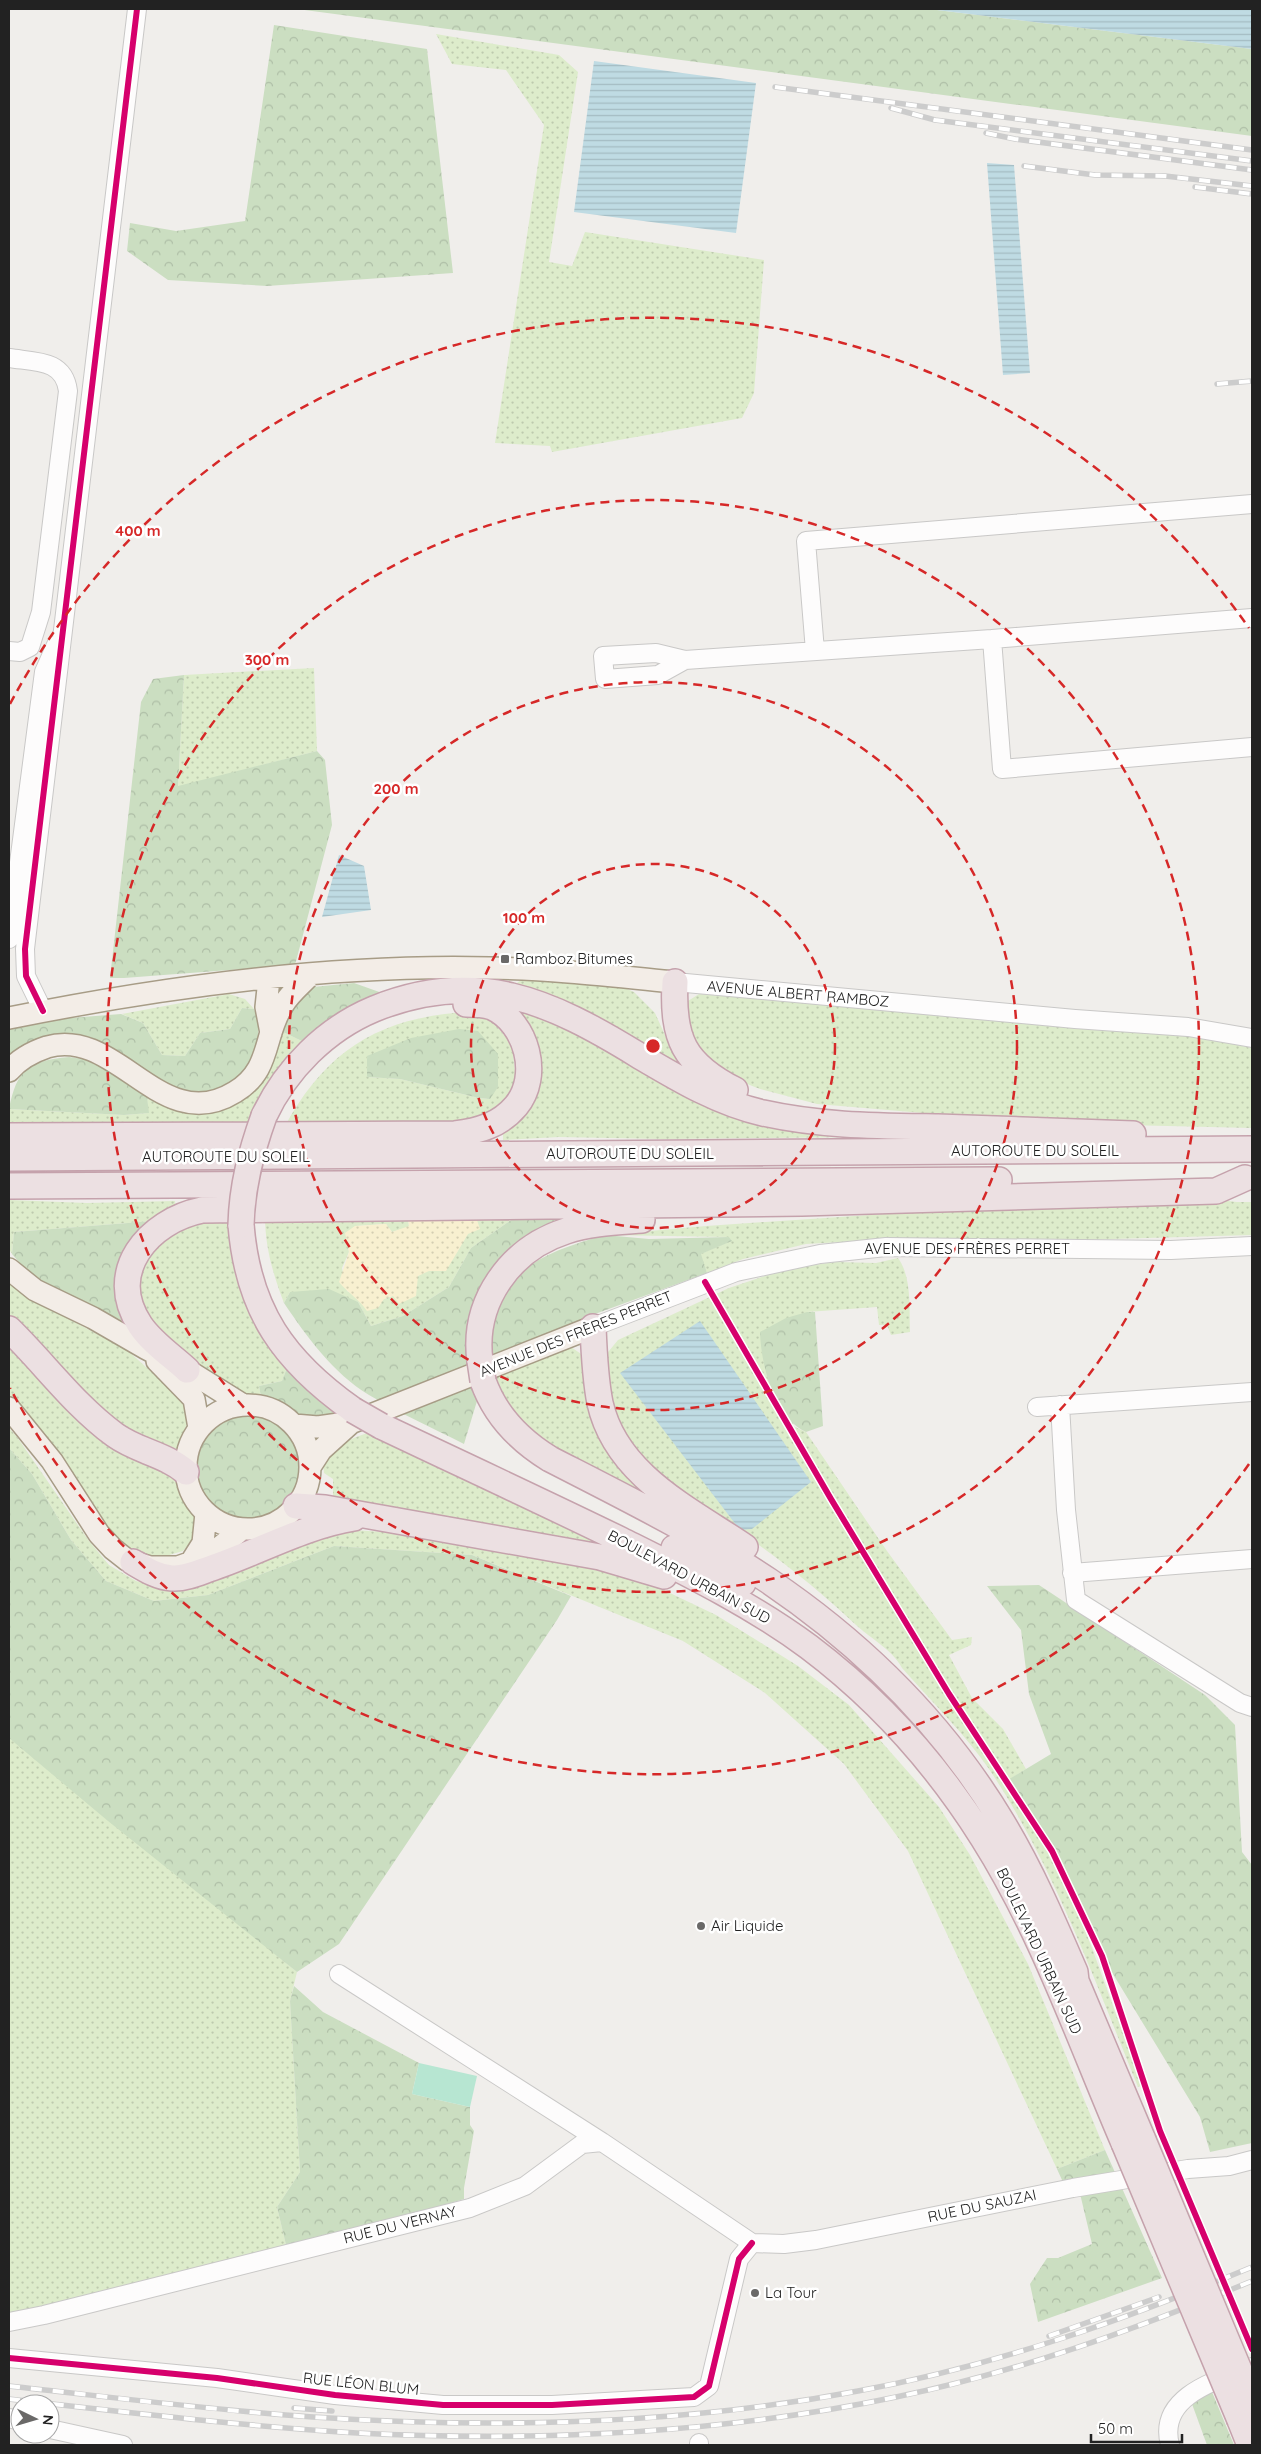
<svg xmlns="http://www.w3.org/2000/svg" width="1261" height="2454" font-family="Quicksand,sans-serif">
  <style>
    .grass { fill: url(#grass-dots); fill-rule: evenodd }
    .forest { fill: url(#forest-crowns) }
    .sand { fill: url(#sand-dots) }
    .pitch { fill: #b7e6d2 }
    .water { fill: url(#water-rules) }
    .lines { fill: none; stroke-linecap: round; stroke-linejoin: round }
    .minor-casing { stroke: #c9c8c7; stroke-width: 20 }
    .major-casing { stroke: #a79c86; stroke-width: 24 }
    .highway-casing { stroke: #c5a2ac; stroke-width: 28 }
    .minor { stroke: #fdfcfc; stroke-width: 18 }
    .major { stroke: #f3ede7; stroke-width: 21 }
    .highway { stroke: #ece0e2; stroke-width: 25 }
    .rail-casing { stroke: #ccc; stroke-width: 5.5 }
    .rail { stroke: #fff; stroke-width: 4; stroke-dasharray: 11; stroke-linecap: butt }
    .highway-bridge-casing { stroke: #c5a2ac; stroke-width: 28; stroke-linecap: butt }
    .highway-bridge { stroke: #ece0e2; stroke-width: 25 }
    .cycleway-casing { stroke: #fff; stroke-width: 9 }
    .cycleway { stroke: #d6006c; stroke-width: 6 }
    .ring { fill: none; stroke: #d62828; stroke-width: 2.5; stroke-dasharray: 9 6 }
    .poi-dot { fill: #6a6968; stroke: #fff; stroke-width: 2 }
    .labels { text-anchor: middle; stroke-width: 5; stroke-linejoin: round; paint-order: stroke }
    .poi-label { font-size: 15px; fill: #222; stroke: #fff; text-anchor: start }
    .street-label { font-size: 15px; fill: #222; stroke: #fff }
    .centre { fill: #d62828; stroke: #fff; stroke-width: 2.5 }
    .ring-label { font-size: 15px; text-anchor: middle; font-weight: bold; fill: #d62828; stroke: #fff; stroke-width: 5; stroke-linejoin: round; paint-order: stroke }
  </style>
  <defs>
    <pattern id="grass-dots" width="8" height="8" patternUnits="userSpaceOnUse" patternTransform="scale(1.25)"><rect width="8" height="8" fill="#ddeccb"/><path d="M2 2h.1M6 6h.1" fill="none" stroke="#bdcaae" stroke-width="1.8" stroke-linecap="round"/></pattern>
    <pattern id="forest-crowns" width="20" height="18" patternUnits="userSpaceOnUse" patternTransform="scale(1.25)"><rect width="20" height="18" fill="#cbdec1"/><path d="M2 6a3 3 0 1 1 6 0M12 15a3 3 0 1 1 6 0" fill="none" stroke="#aebea6"/></pattern>
    <pattern id="sand-dots" width="8" height="8" patternUnits="userSpaceOnUse" patternTransform="scale(1.25)"><rect width="8" height="8" fill="#f8f0d0"/><path d="M2 2h.1M6 6h.1" fill="none" stroke="#d4ceb2" stroke-width="1.8" stroke-linecap="round"/></pattern>
    <pattern id="water-rules" width="6" height="5" patternUnits="userSpaceOnUse" patternTransform="scale(1.25)"><rect width="6" height="5" fill="#bfdbe3"/><path d="M0 2.5h6" fill="none" stroke="#a4bcc2"/></pattern>
  </defs>
  <rect width="100%" height="100%" fill="#f0eeeb"/>
  <path class="grass" d="M436 34 559 55 578 72 549 262 572 266 585 232 764 260 754 393 742 418 552 452 550 446 495 443 544 125 506 70 452 64Z
    M314 668 317 751 178 787 184 675Z
    M523 978 618 985 634 992 655 1013 674 1055 697 1074 694 1078 861 1137 662 1139 559 1137 503 1140V1130L528 1106 510 1003V982L517 983Z
    M229 994 245 999 254 1009 242 1008 230 1029 200 1033 185 1056 162 1055 143 1023 122 1014Z
    M699 994 1197 1037 1252 1048V1128L1125 1125 970 1117 817 1104 760 1089 719 1073 694 1052 682 1013 688 1001Z
    M470 1012 491 1019 512 1045 516 1081 504 1103 487 1117 463 1122 284 1128C326 1049 382 1016 470 1012ZM367 1056 490 1099 479 1098 400 1079 367 1077Z
    M281 1031 306 1043 248 1126 9 1130V1109L124 1115 148 1113 147 1098 160 1104 185 1111Z
    M1210 1199 1237 1202H1252V1235L1006 1242 877 1240 806 1244 743 1259 707 1273 700 1254 731 1241 729 1237 605 1235 706 1226 929 1211Z
    M9 1200 87 1203 175 1201 176 1210 153 1221 14 1232 12 1254 9 1249Z
    M228 1216 287 1368 282 1381 259 1386 261 1397 238 1394 182 1355 141 1314 136 1272 175 1225Z
    M265 1216 408 1218 409 1227 392 1232 386 1224 356 1226 346 1233 349 1252 342 1268 347 1291 378 1308 383 1299 393 1296 418 1276 457 1252 468 1233 471 1217 514 1218 471 1248 449 1287 403 1316 371 1326 358 1302 290 1292 284 1303C273 1274 265 1247 265 1216Z
    M898 1258C912 1277 909 1308 910 1332L891 1335 887 1325H879L877 1307 807 1312 793 1426 806 1432 887 1551 952 1640 972 1637 971 1645 949 1655 972 1698 1003 1729 1026 1769 1007 1781 1057 1860 1092 1948 1142 2086 1138 2087C1094 1979 1054 1866 989 1769 965 1734 930 1700 902 1668 892 1649 871 1639 856 1625 824 1595 789 1566 753 1541 712 1512 660 1486 629 1443 611 1417 608 1388 604 1357L618 1340 729 1288 786 1269 835 1262 876 1263Z
    M9 1283 46 1307 127 1350 185 1402 189 1419 175 1453 99 1414 9 1322Z
    M9 1341 173 1474 180 1496 195 1517 196 1535 183 1551 159 1558 135 1552 112 1537 9 1398Z
    M571 1347 584 1356 593 1406 679 1513C633 1490 533 1450 506 1407 501 1398 498 1388 495 1378Z
    M9 1428 17 1437 89 1541 109 1565 136 1581 168 1588 332 1532 353 1530 383 1532 579 1563 649 1583 716 1615 798 1666 849 1705 939 1807 970 1855 1028 1964 1105 2150 1057 2169 908 1851 844 1764 765 1693 683 1641 472 1555 334 1546 208 1595 154 1601 106 1581 71 1540 32 1474 9 1448Z
    M371 1432 625 1554 333 1501V1479L324 1473 323 1460C336 1445 351 1438 371 1432Z
    M9 1736 297 1972 290 2001 300 2172 277 2207 286 2245 57 2305 9 2313Z"/>
  <path class="forest" d="M297 9H929L1252 49V136Z
    M274 25 427 49 453 273 267 286 168 280 127 251 130 223 176 231 245 221Z
    M184 675 178 786 317 751 325 760 332 825 295 965 124 978H110L141 702 153 679Z
    M354 983 385 994 306 1043 281 1031 285 1015 313 987Z
    M242 1008 254 1009 259 1023 257 1050 247 1071 221 1089 192 1093 169 1086 105 1047 9 1060V1029L57 1019 121 1014 143 1023 162 1055 185 1056 200 1033 230 1029Z
    M459 1029 478 1031 498 1054V1087L490 1099 479 1098 400 1079 367 1077V1056L411 1038Z
    M69 1057 90 1060 147 1097 149 1113 124 1115 9 1109C17 1069 28 1061 69 1057Z
    M558 1214 560 1221 525 1238 496 1264 473 1309 469 1373 477 1401 464 1444C433 1428 399 1413 369 1395 333 1373 307 1337 284 1303L290 1292 329 1289 358 1302 371 1326 403 1316 449 1287 471 1248 514 1218Z
    M153 1221 119 1294 123 1321 32 1277 12 1254 14 1232Z
    M605 1235 649 1239 729 1237 732 1241 701 1254 707 1273 595 1314 492 1360C483 1277 537 1254 605 1235Z
    M807 1312H815L823 1426 806 1432C774 1418 761 1365 760 1332L786 1318Z
    M287 1368 342 1414 302 1422 286 1406 261 1397 259 1386 282 1381Z
    M194 1465a53 53 0 1 1 106 0a53 53 0 1 1-106 0Z
    M9 1448 32 1474 71 1540 106 1581 154 1601 208 1595 334 1546 472 1555 571 1596 557 1620 339 1944 297 1972 108 1821 9 1738Z
    M1039 1585 1205 1695 1235 1725 1242 1852 1252 1865V2143L1210 2152 1200 2117 1102 1956 1058 1862 1006 1781 1051 1754 1029 1694 1021 1630 987 1586Z
    M294 1986 323 2012 419 2063 412 2094 470 2107V2125L474 2131 464 2188V2199L427 2210 286 2245 277 2207 300 2172 290 2001Z
    M1105 2150 1162 2278 1038 2322 1030 2284 1047 2258H1058L1092 2244 1077 2181 1062 2180 1057 2169Z
    M1212 2392 1234 2445H1207L1192 2404 1204 2395Z"/>
  <path class="sand" d="M471 1217 477 1220 480 1229 468 1234 446 1271H429L418 1276 416 1296 399 1304 393 1296 384 1299 378 1308 367 1311C359 1299 348 1293 339 1282L349 1252 345 1233 355 1226 386 1224 392 1232 409 1226 408 1218Z"/>
  <path class="pitch" d="M419 2063 477 2076 470 2107 412 2094Z"/>
  <path class="water" d="M929 9H1252V49Z
    M594 61 756 83 736 233 574 212Z
    M987 163 1014 165 1030 373 1003 375Z
    M339 855 364 866 371 910 322 917Z
    M700 1321 811 1482 752 1529 740 1530 620 1373Z"/>
  <g class="lines">
    <defs>
      <path id="minor" d="M9 358C35 362 64 359 68 391L41 612 30 647 20 652 9 651
        M992 639 1002 769 1252 747
        M815 651 806 541 1252 504
        M685 660 658 675 605 679 603 656 656 653 685 660 992 639 1252 618
        M9 939 44 672 56 645
        M675 982 1075 1019 1188 1027 1252 1038
        M43 1011 26 976 25 949 137 9
        M593 1327 736 1272 820 1254 886 1247 1171 1250 1252 1246
        M1060 1405 1066 1510 1076 1600 1240 1703 1252 1707
        M1037 1407 1252 1392
        M1072 1573 1252 1559
        M339 1974 602 2142
        M752 2243 784 2244 816 2240 1073 2188 1188 2169 1229 2166 1252 2160
        M9 2322 44 2315 470 2208 525 2186 582 2144 602 2142 752 2243
        M9 2358 217 2378 335 2395 443 2405H552L694 2397 709 2386 739 2259 752 2243
        M9 2418 20 2421
        M50 2429 123 2445
        M699 2445V2443
        M1170 2445C1157 2396 1217 2380 1252 2367"/>
      <path id="major" d="M269 979 266 1007 271 1033
        M9 1018C163 987 333 964 490 968 552 969 613 976 675 982
        M9 1071C19 1059 32 1052 47 1047 117 1026 161 1138 235 1092 272 1070 263 1035 283 1005 290 993 302 984 311 974
        M9 1269 35 1290 93 1318 145 1348 187 1370 243 1405
        M157 1361 194 1399 199 1428
        M186 1467a62 62 0 1 1 124 0a62 62 0 1 1-124 0Z
        M9 1408 52 1461 99 1534 113 1549 127 1560 150 1567H178L209 1556 242 1529
        M294 1425 318 1427 353 1422 593 1327
        M310 1467 321 1450 352 1422
        M191 1562 203 1543 206 1513"/>
      <path id="highway" d="M675 982C672 1039 684 1064 735 1090
        M264 1116C286 1069 326 1029 374 1009 477 967 550 1001 638 1055 677 1078 718 1103 763 1113 821 1126 879 1126 938 1127 1003 1129 1068 1132 1133 1134
        M9 1136 455 1134C479 1131 500 1125 516 1106 541 1076 527 1023 492 1007 484 1004 474 1004 466 1004
        M9 1158 1252 1149
        M9 1186 999 1180
        M241 1225C248 1311 284 1361 353 1410
        M593 1327C594 1352 595 1378 600 1403 616 1475 689 1509 745 1547
        M9 1329C44 1363 74 1405 115 1435 137 1451 165 1454 186 1472
        M480 1361C472 1302 510 1249 566 1231 590 1223 617 1222 642 1220
        M187 1370C172 1356 152 1343 140 1325 105 1272 148 1221 202 1210L802 1203 1216 1191 1245 1178
        M483 1381C495 1415 519 1440 550 1459 624 1497 699 1534 769 1581 862 1644 944 1725 1002 1822 1031 1870 1053 1921 1075 1972L1076 1981 1143 2140
        M381 1426C461 1464 541 1501 621 1540 685 1572 751 1604 809 1647 878 1699 937 1765 983 1838 1043 1933 1080 2041 1124 2143
        M296 1506 325 1508 600 1557 664 1576
        M674 1548 743 1583
        M133 1562C145 1569 157 1577 172 1578 184 1579 198 1573 209 1569 257 1553 304 1526 354 1518
        M1240 2420 1250 2445"/>
    </defs>
    <use href="#minor" class="minor-casing"/>
    <use href="#major" class="major-casing"/>
    <use href="#highway" class="highway-casing"/>
    <use href="#minor" class="minor"/>
    <use href="#major" class="major"/>
    <use href="#highway" class="highway"/>
    <defs>
      <path id="rail" d="M775 87 1252 150
        M891 108 935 120 1252 161
        M986 133 1015 139 1252 170
        M1024 166 1095 175 1165 176 1252 186
        M1195 187 1252 194
        M1217 384 1252 381
        M1049 2336 1159 2297
        M9 2386C110 2397 211 2410 313 2417 494 2429 679 2425 858 2391 995 2366 1124 2320 1252 2267
        M9 2399C125 2412 241 2426 357 2433 537 2442 719 2434 896 2397 1019 2372 1136 2329 1252 2281
        M294 2408 332 2411"/>
    </defs>
    <use href="#rail" class="rail-casing"/>
    <use href="#rail" class="rail"/>
    <defs>
      <path id="highway-bridge" d="M241 1225C242 1186 251 1152 264 1116
        M480 1361 483 1381
        M353 1410 381 1426
        M1143 2140 1252 2401
        M1124 2143 1240 2420"/>
    </defs>
    <use href="#highway-bridge" class="highway-bridge-casing"/>
    <use href="#highway-bridge" class="highway-bridge"/>
    <defs>
      <path id="cycleway" d="M43 1011 26 976 25 949 137 9
        M705 1282 831 1499 949 1694 1052 1851 1102 1956 1160 2131 1252 2349
        M9 2358 217 2378 335 2395 443 2405H552L694 2397 709 2386 739 2259 752 2243"/>
    </defs>
    <use href="#cycleway" class="cycleway-casing"/>
    <use href="#cycleway" class="cycleway"/>
  </g>
  <g class="ring">
    <circle cx="653" cy="1046" r="182"/>
    <circle cx="653" cy="1046" r="364"/>
    <circle cx="653" cy="1046" r="546"/>
    <path d="M1249 1464A728 728 0 0 1 10 1388M10 704A728 728 0 0 1 1249 628"/>
  </g>
  <g class="poi-dot">
    <rect x="500" y="954" width="10" height="10" rx="2.5"/>
    <circle cx="701" cy="1926" r="5"/>
    <circle cx="755" cy="2293" r="5"/>
  </g>
  <g class="labels">
    <g class="poi-label">
      <text x="515" y="964">Ramboz Bitumes</text>
      <text x="711" y="1931">Air Liquide</text>
      <text x="765" y="2298">La Tour</text>
    </g>
    <g class="street-label">
      <text transform="translate(798 994) rotate(5)" y="5">AVENUE ALBERT RAMBOZ</text>
      <text x="1035" y="1156">AUTOROUTE DU SOLEIL</text>
      <text x="630" y="1159">AUTOROUTE DU SOLEIL</text>
      <text x="226" y="1162">AUTOROUTE DU SOLEIL</text>
      <text x="967" y="1254">AVENUE DES FRÈRES PERRET</text>
      <text transform="translate(576 1334) rotate(-22)" y="5">AVENUE DES FRÈRES PERRET</text>
      <text transform="translate(689 1577) rotate(28)" y="5">BOULEVARD URBAIN SUD</text>
      <text transform="translate(1039 1951) rotate(65)" y="5">BOULEVARD URBAIN SUD</text>
      <text transform="translate(982 2206) rotate(-12)" y="5">RUE DU SAUZAI</text>
      <text transform="translate(400 2225) rotate(-14)" y="5">RUE DU VERNAY</text>
      <text transform="translate(361 2384) rotate(6)" y="5">RUE LÉON BLUM</text>
    </g>
  </g>
  <circle cx="653" cy="1046" r="8" class="centre"/>
  <g class="ring-label">
    <text x="138" y="536">400 m</text>
    <text x="267" y="665">300 m</text>
    <text x="396" y="794">200 m</text>
    <text x="524" y="923">100 m</text>
  </g>
  <rect width="1261" height="2454" fill="none" stroke="#222222" stroke-width="20"/>
  <g transform="translate(35 2419) rotate(95)"><circle r="24" fill="#ffffff" stroke="#a7a7a7"/>
  <path d="M0-4L9 19L0 12L-9 19Z" fill="#6a6968"/>
  <text y="-8" font-size="14" font-weight="bold" text-anchor="middle" fill="#222222">N</text>
  </g>
  <path d="M1091 2434v8h91v-8" fill="none" stroke="#222222" stroke-width="2.5"/>
  <text x="1098" y="2434" font-size="15" fill="#222222" stroke="#ffffff" stroke-width="4" paint-order="stroke">50 m</text>
</svg>
